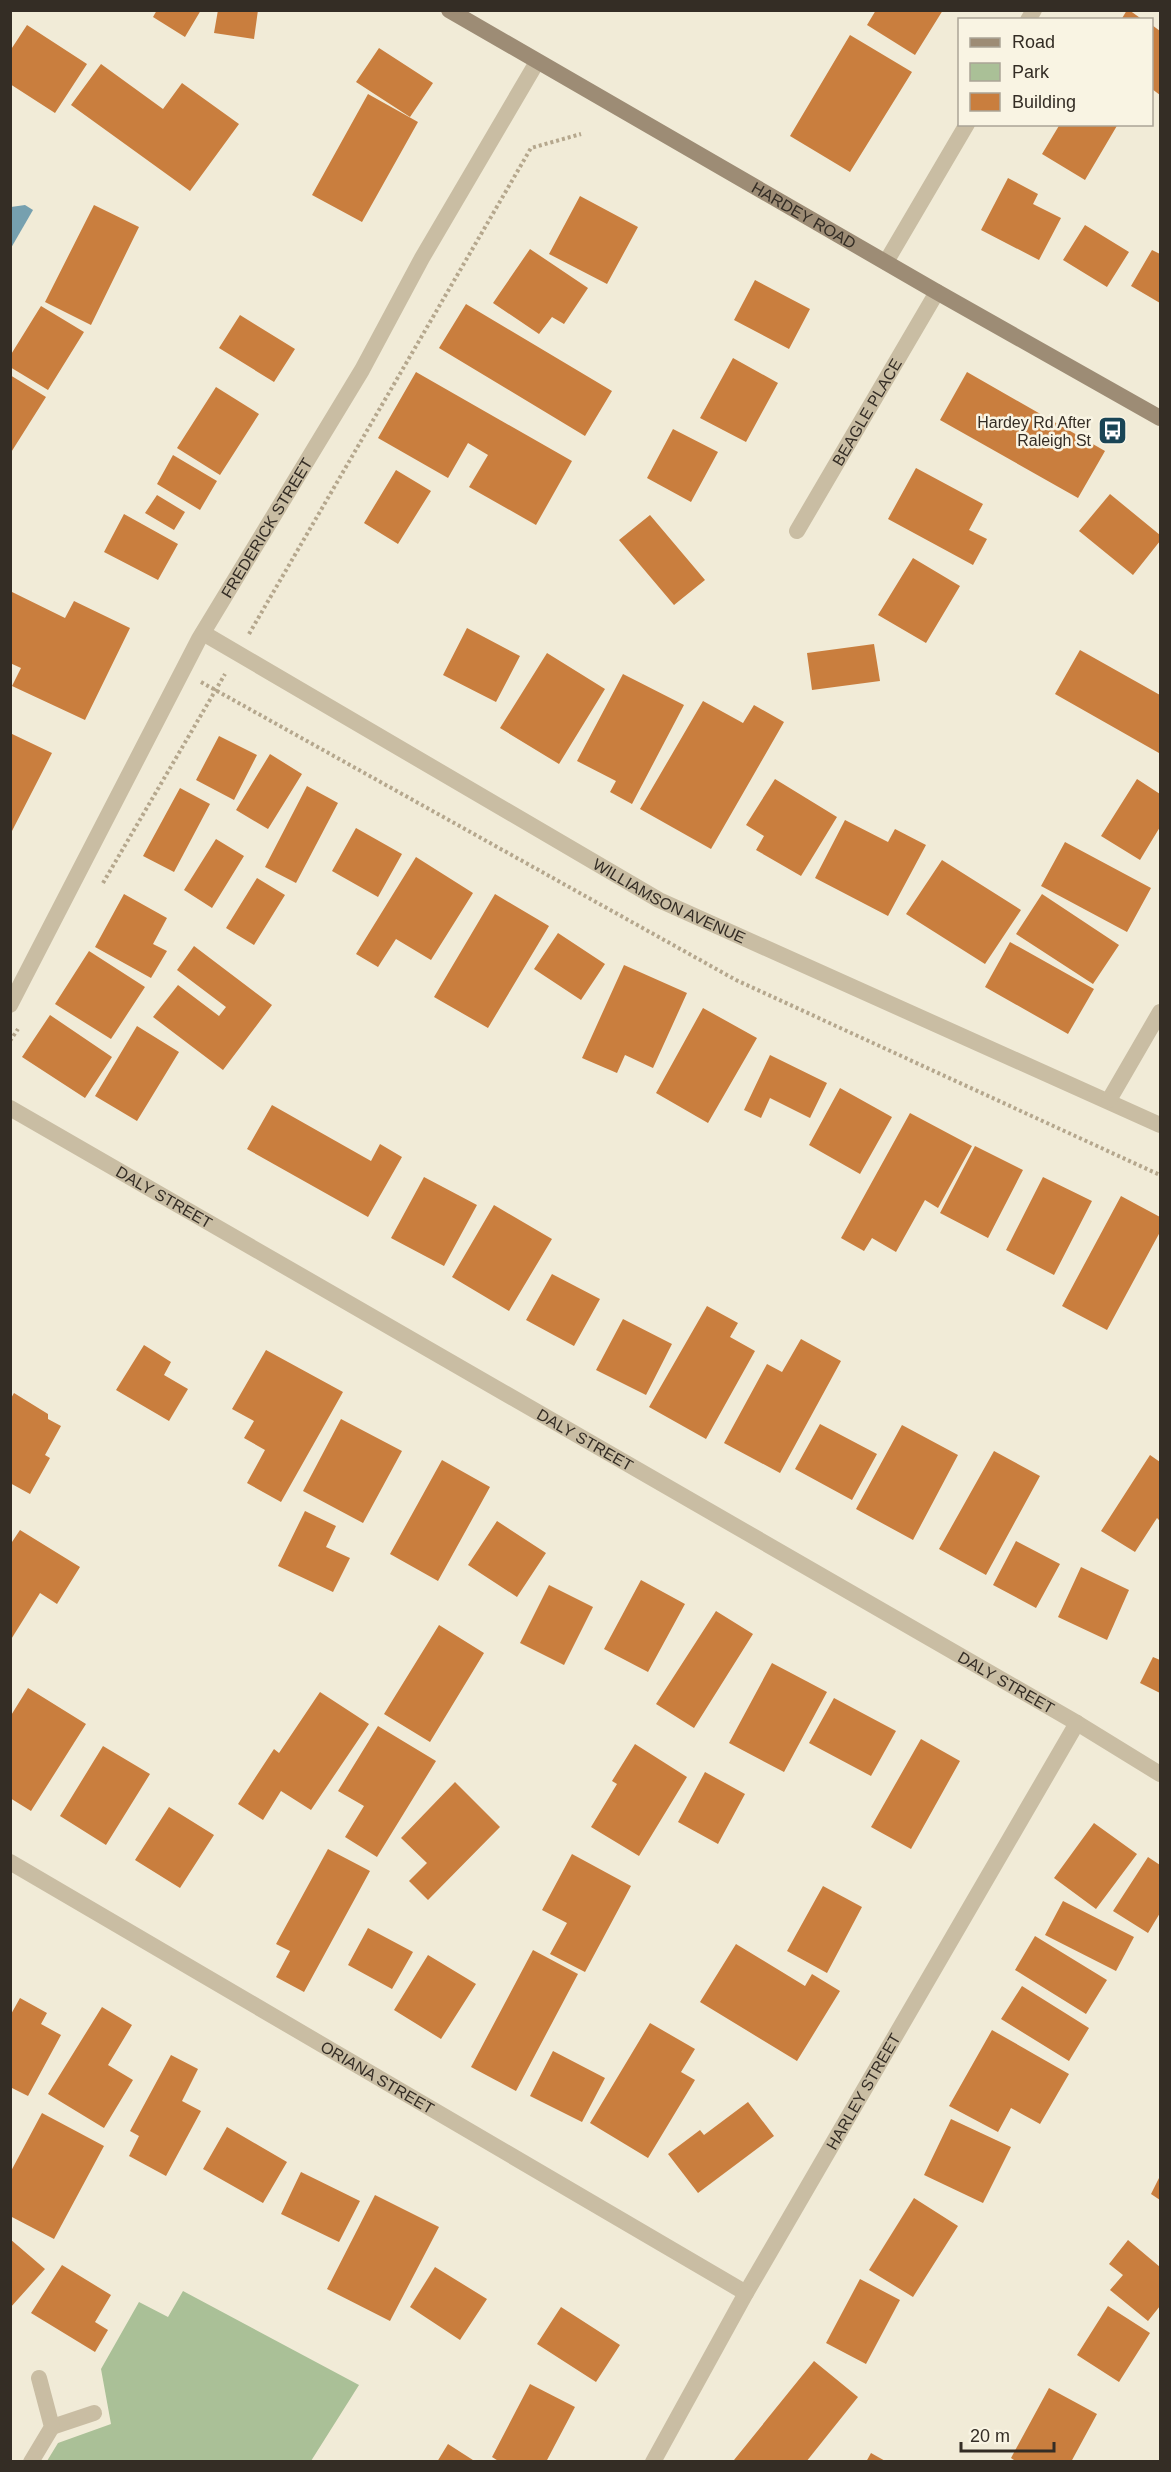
<svg xmlns="http://www.w3.org/2000/svg" width="1171" height="2472" font-family="Arial,sans-serif">
  <style>
    .green { fill: #aac097 }
    .water { fill: #76a0af }
    .building { fill: #c97e3e }
    .lines { fill: none; stroke-linecap: round; stroke-linejoin: round }
    .path { stroke: #b5a78d; stroke-width: 4; stroke-dasharray: 3 3; stroke-linecap: butt }
    .minor { stroke: #c9bda3; stroke-width: 16 }
    .tertiary { stroke: #c9bda3; stroke-width: 16 }
    .secondary { stroke: #9d8c75; stroke-width: 16 }
    .labels { text-anchor: middle; stroke-width: 5; stroke-linejoin: round; paint-order: stroke }
    .street-label { font-size: 16px; fill: #342d25; stroke: #f9f4e3 }
    .poi-label { font-size: 16px; fill: #342d25; stroke: #f9f4e3; text-anchor: end }
  </style>
  <rect width="100%" height="100%" fill="#f1ebd7"/>
  <path class="green" d="M183 2291 359 2385 311 2461H47L58 2443 111 2424 101 2369 139 2302 168 2317Z"/>
  <path class="water" d="M25 205 33 210 11 248V207Z"/>
  <path class="building" d="M157 10H201L185 37 153 17Z
    M218 10H258L254 39 214 33Z
    M876 10H943L915 55 867 25Z
    M1127 10H1129L1143 20H1121Z
    M27 25 87 64 55 113 10 84V51Z
    M1152 25 1160 31V95L1152 89Z
    M850 35 912 72 850 172 790 136Z
    M379 48 433 83 410 117 356 82Z
    M101 64 163 109 182 83 239 124 190 191 71 105Z
    M368 94 418 122 362 222 312 195Z
    M1060 124H1118L1085 180 1042 154Z
    M1008 178 1038 194 1033 204 1061 218 1039 260 981 230Z
    M580 196 638 227 607 284 549 254Z
    M94 205 139 227 91 325 45 302Z
    M1085 225 1129 252 1107 287 1063 260Z
    M530 249 588 288 564 324 552 317 539 334 493 303Z
    M1152 250 1160 254V303L1131 286Z
    M755 280 810 309 789 349 734 320Z
    M466 304 612 391 585 436 439 348Z
    M41 306 84 332 48 390 10 367V356Z
    M240 315 295 349 274 382 219 348Z
    M733 358 778 383 746 442 700 418Z
    M416 372 572 461 536 525 469 487 488 455 468 443 448 478 378 438Z
    M967 372 1105 451 1078 498 940 420Z
    M10 375 46 397 10 454Z
    M216 387 259 414 220 475 177 448Z
    M673 429 718 452 691 502 647 478Z
    M173 455 217 481 200 510 157 484Z
    M916 468 983 504 969 530 987 539 973 565 888 519Z
    M396 470 431 491 398 544 364 523Z
    M1110 494 1160 535V541L1133 575 1079 531Z
    M157 495 185 512 174 530 145 513Z
    M124 514 178 544 158 580 104 552Z
    M650 515 705 580 674 605 619 540Z
    M913 558 960 586 926 643 878 615Z
    M10 591 65 618 74 601 130 628 85 720 12 686 21 668 10 663Z
    M467 628 520 656 496 702 443 675Z
    M874 644 880 681 812 690 807 653Z
    M1080 650 1160 695 1159 753 1055 694Z
    M547 653 605 689 559 764 500 728Z
    M623 674 684 705 632 804 610 792 616 781 577 761Z
    M703 701 743 723 754 705 784 722 711 849 640 809Z
    M10 733 52 753 12 831 10 830Z
    M219 736 257 755 234 800 196 780Z
    M270 754 302 774 268 829 236 810Z
    M775 779 837 817 801 876 756 850 764 836 746 825Z
    M1137 779 1160 794V827L1140 860 1101 836Z
    M307 786 338 803 296 883 265 867Z
    M180 788 210 804 174 872 143 856Z
    M845 820 888 842 895 829 926 845 888 916 815 878Z
    M356 828 402 854 378 897 332 871Z
    M216 839 244 856 212 908 184 890Z
    M1065 842 1151 888 1127 932 1041 886Z
    M416 857 473 893 431 960 396 939 378 967 356 954Z
    M942 860 1021 910 985 964 906 914Z
    M257 878 285 895 254 945 226 928Z
    M124 894 167 918 153 944 167 951 151 978 95 947Z
    M495 894 549 926 488 1028 434 997Z
    M1042 894 1119 945 1093 984 1016 934Z
    M558 933 605 964 581 1000 534 969Z
    M1010 942 1094 989 1068 1034 985 987Z
    M194 946 272 1005 223 1070 153 1017 178 985 219 1016 226 1007 177 970Z
    M89 951 145 987 111 1039 55 1004Z
    M624 965 687 993 653 1068 625 1055 617 1073 582 1058Z
    M703 1008 757 1038 708 1123 656 1093Z
    M50 1015 112 1057 85 1098 22 1057Z
    M137 1026 179 1052 137 1121 95 1096Z
    M770 1055 827 1083 810 1118 770 1098 761 1118 744 1110Z
    M840 1088 892 1117 860 1174 809 1145Z
    M272 1105 371 1161 380 1144 402 1157 368 1217 247 1149Z
    M910 1113 972 1146 938 1208 925 1200 896 1252 872 1238 864 1251 841 1238Z
    M975 1146 1023 1170 988 1238 940 1213Z
    M424 1177 477 1205 444 1266 391 1238Z
    M1043 1177 1092 1201 1054 1275 1006 1250Z
    M1121 1196 1160 1217V1232L1107 1330 1062 1306Z
    M494 1205 552 1239 509 1311 452 1277Z
    M552 1274 600 1299 574 1346 526 1320Z
    M707 1306 738 1323 730 1337 755 1351 706 1439 649 1407Z
    M623 1319 672 1344 646 1395 596 1370Z
    M801 1339 841 1361 780 1473 724 1443 767 1364 782 1372Z
    M144 1345 171 1362 164 1375 188 1389 169 1421 116 1390Z
    M266 1350 343 1392 281 1502 247 1483 265 1450 244 1438 254 1421 232 1409Z
    M14 1393 48 1414V1419L61 1426 45 1455 50 1458 30 1494 10 1483V1400Z
    M341 1419 402 1451 363 1523 303 1491Z
    M820 1424 877 1454 852 1500 795 1469Z
    M902 1425 958 1455 913 1540 856 1509Z
    M994 1451 1040 1476 986 1575 939 1549Z
    M1150 1455 1160 1462V1521L1157 1518 1135 1552 1101 1531Z
    M442 1460 490 1487 438 1581 390 1554Z
    M305 1511 336 1526 326 1547 350 1558 333 1592 278 1566Z
    M497 1521 546 1553 517 1597 468 1565Z
    M20 1530 80 1567 57 1604 40 1593 10 1641V1545Z
    M1016 1541 1060 1564 1036 1608 993 1585Z
    M1081 1567 1129 1590 1107 1640 1058 1617Z
    M641 1580 685 1604 648 1672 604 1649Z
    M549 1585 593 1607 564 1665 520 1643Z
    M716 1611 753 1634 694 1728 656 1704Z
    M439 1625 484 1653 430 1742 384 1714Z
    M1153 1657 1160 1660V1693L1140 1683Z
    M772 1663 827 1692 784 1772 729 1743Z
    M28 1688 86 1724 31 1811 10 1798V1717Z
    M320 1692 369 1724 311 1810 281 1791 263 1820 238 1804 274 1749 279 1753Z
    M834 1698 896 1731 871 1776 809 1743Z
    M378 1726 436 1761 377 1857 345 1837 364 1806 338 1791Z
    M921 1739 960 1761 911 1849 871 1827Z
    M635 1744 687 1777 639 1856 591 1827 617 1784 612 1781Z
    M103 1746 150 1774 106 1845 60 1816Z
    M705 1772 745 1794 718 1844 678 1822Z
    M455 1782 500 1827 428 1900 409 1881 427 1863 401 1838Z
    M169 1807 214 1835 180 1888 135 1860Z
    M1094 1823 1137 1854 1096 1909 1054 1878Z
    M328 1849 370 1871 304 1992 276 1977 290 1951 276 1944Z
    M572 1854 631 1886 585 1972 550 1954 567 1923 542 1910Z
    M1148 1857 1160 1865V1913L1148 1933 1113 1911Z
    M823 1886 862 1907 827 1973 787 1951Z
    M1063 1901 1134 1937 1116 1971 1045 1935Z
    M368 1928 413 1952 392 1989 348 1965Z
    M1035 1936 1107 1980 1086 2014 1015 1970Z
    M736 1944 805 1986 812 1974 840 1991 797 2061 700 2002Z
    M533 1950 578 1974 516 2091 471 2067Z
    M428 1955 476 1984 441 2039 394 2010Z
    M1022 1986 1089 2028 1069 2061 1001 2019Z
    M20 1998 47 2013 41 2024 61 2035 28 2096 10 2087V2016Z
    M102 2007 132 2025 108 2065 133 2080 104 2128 48 2094Z
    M650 2023 695 2049 681 2072 695 2080 648 2158 590 2123Z
    M992 2030 1069 2074 1040 2124 1011 2108 998 2132 949 2106Z
    M553 2051 605 2078 582 2122 530 2096Z
    M171 2055 198 2069 182 2101 201 2111 166 2176 129 2156 139 2136 130 2131Z
    M748 2102 774 2136 698 2193 668 2154 700 2130 704 2135Z
    M42 2113 104 2146 54 2239 10 2216V2173Z
    M951 2119 1011 2147 983 2203 924 2175Z
    M227 2127 287 2162 263 2203 203 2169Z
    M301 2172 360 2201 339 2242 281 2214Z
    M1160 2176V2200L1151 2194Z
    M375 2195 439 2227 390 2321 327 2289Z
    M914 2198 958 2226 913 2297 869 2270Z
    M10 2239 45 2269 10 2308Z
    M1128 2240 1160 2267V2306L1148 2321 1110 2290 1123 2275 1109 2264Z
    M62 2265 111 2295 95 2322 108 2330 95 2352 31 2313Z
    M435 2267 487 2299 460 2340 410 2307Z
    M860 2279 900 2300 866 2364 826 2343Z
    M1108 2306 1150 2333 1119 2382 1077 2355Z
    M561 2307 620 2345 596 2382 537 2344Z
    M814 2361 858 2397 806 2462H736L734 2460Z
    M530 2384 575 2407 546 2462H500L492 2457Z
    M1049 2388 1097 2414 1071 2462H1017L1011 2458Z
    M448 2444 476 2462H437Z
    M871 2453 887 2462H866Z"/>
  <g class="lines">
    <path class="path" d="M249 634 531 148 581 134
      M201 682 736 980 1160 1175
      M103 883 225 674
      M10 1041 18 1029"/>
    <g class="minor">
      <path d="M1028 20 1034 10"/>
      <path d="M886 262 967 124"/>
      <path id="s1" d="M797 531 937 292"/>
      <path id="s2" d="M203 633 659 900 1160 1125"/>
      <path d="M1109 1100 1160 1012"/>
      <path id="s3" d="M10 1108 1077 1723 1160 1774"/>
      <path id="s4" d="M10 1862 746 2293"/>
      <path d="M52 2427 94 2413"/>
      <path d="M31 2462 52 2427 39 2378"/>
      <path id="s5" d="M653 2462 746 2293 1077 1723"/>
    </g>
    <path class="tertiary" id="s6" d="M10 1005 199 639 362 370 422 258 537 62"/>
    <path class="secondary" id="s7" d="M449 10 937 292 1160 418"/>
  </g>
  <defs>
    <symbol id="bus-square" viewBox="-11 -11 22 22"><rect x="-9" y="-9" width="18" height="18" rx="4" fill="#1a4556" stroke="#f9f4e3"/><path d="M-5-6H5V4H4V6H2V4H-2V6H-4V4H-5ZM-3.5-4V0h7V-4ZM-3.5 1.2v1.5H-2V1.2ZM2 1.2v1.5H3.5V1.2Z" fill="#fff"/></symbol>
  </defs>
  <g fill-rule="evenodd">
    <use href="#bus-square" x="1096" y="414" width="33" height="33"/>
  </g>
  <g class="labels">
    <g class="street-label">
      <text dy="6" stroke="none"><textPath href="#s7" startOffset="410">HARDEY ROAD</textPath></text>
      <text dy="6" stroke="none"><textPath href="#s1" startOffset="138">BEAGLE PLACE</textPath></text>
      <text dy="6" stroke="none"><textPath href="#s6" startOffset="542">FREDERICK STREET</textPath></text>
      <text dy="6" stroke="none"><textPath href="#s2" startOffset="538">WILLIAMSON AVENUE</textPath></text>
      <text dy="6" stroke="none"><textPath href="#s3" startOffset="178">DALY STREET</textPath></text>
      <text dy="6" stroke="none"><textPath href="#s3" startOffset="664">DALY STREET</textPath></text>
      <text dy="6" stroke="none"><textPath href="#s3" startOffset="1150">DALY STREET</textPath></text>
      <text dy="6" stroke="none"><textPath href="#s4" startOffset="426">ORIANA STREET</textPath></text>
      <text dy="6" stroke="none"><textPath href="#s5" startOffset="426">HARLEY STREET</textPath></text>
    </g>
    <g class="poi-label">
      <text x="1091" y="428">Hardey Rd After<tspan x="1091" dy="18">Raleigh St</tspan></text>
    </g>
  </g>
  <rect width="1171" height="2472" fill="none" stroke="#342d25" stroke-width="24"/>
  <rect x="958" y="18" width="195" height="108" fill="#f9f4e3" stroke="#aaa497" stroke-width="1.5"/>
  <rect x="970" y="38" width="30" height="9" fill="#9d8c75" stroke="#aaa497" stroke-width="1.5"/>
  <text x="1012" y="48" font-size="18" fill="#342d25">Road</text>
  <rect x="970" y="63" width="30" height="18" fill="#aac097" stroke="#aaa497" stroke-width="1.5"/>
  <text x="1012" y="78" font-size="18" fill="#342d25">Park</text>
  <rect x="970" y="93" width="30" height="18" fill="#c97e3e" stroke="#aaa497" stroke-width="1.5"/>
  <text x="1012" y="108" font-size="18" fill="#342d25">Building</text>
  <path d="M961 2442v9h93v-9" fill="none" stroke="#342d25" stroke-width="3"/>
  <text x="970" y="2442" font-size="18" fill="#342d25" stroke="#f9f4e3" stroke-width="4.5" paint-order="stroke">20 m</text>
</svg>
